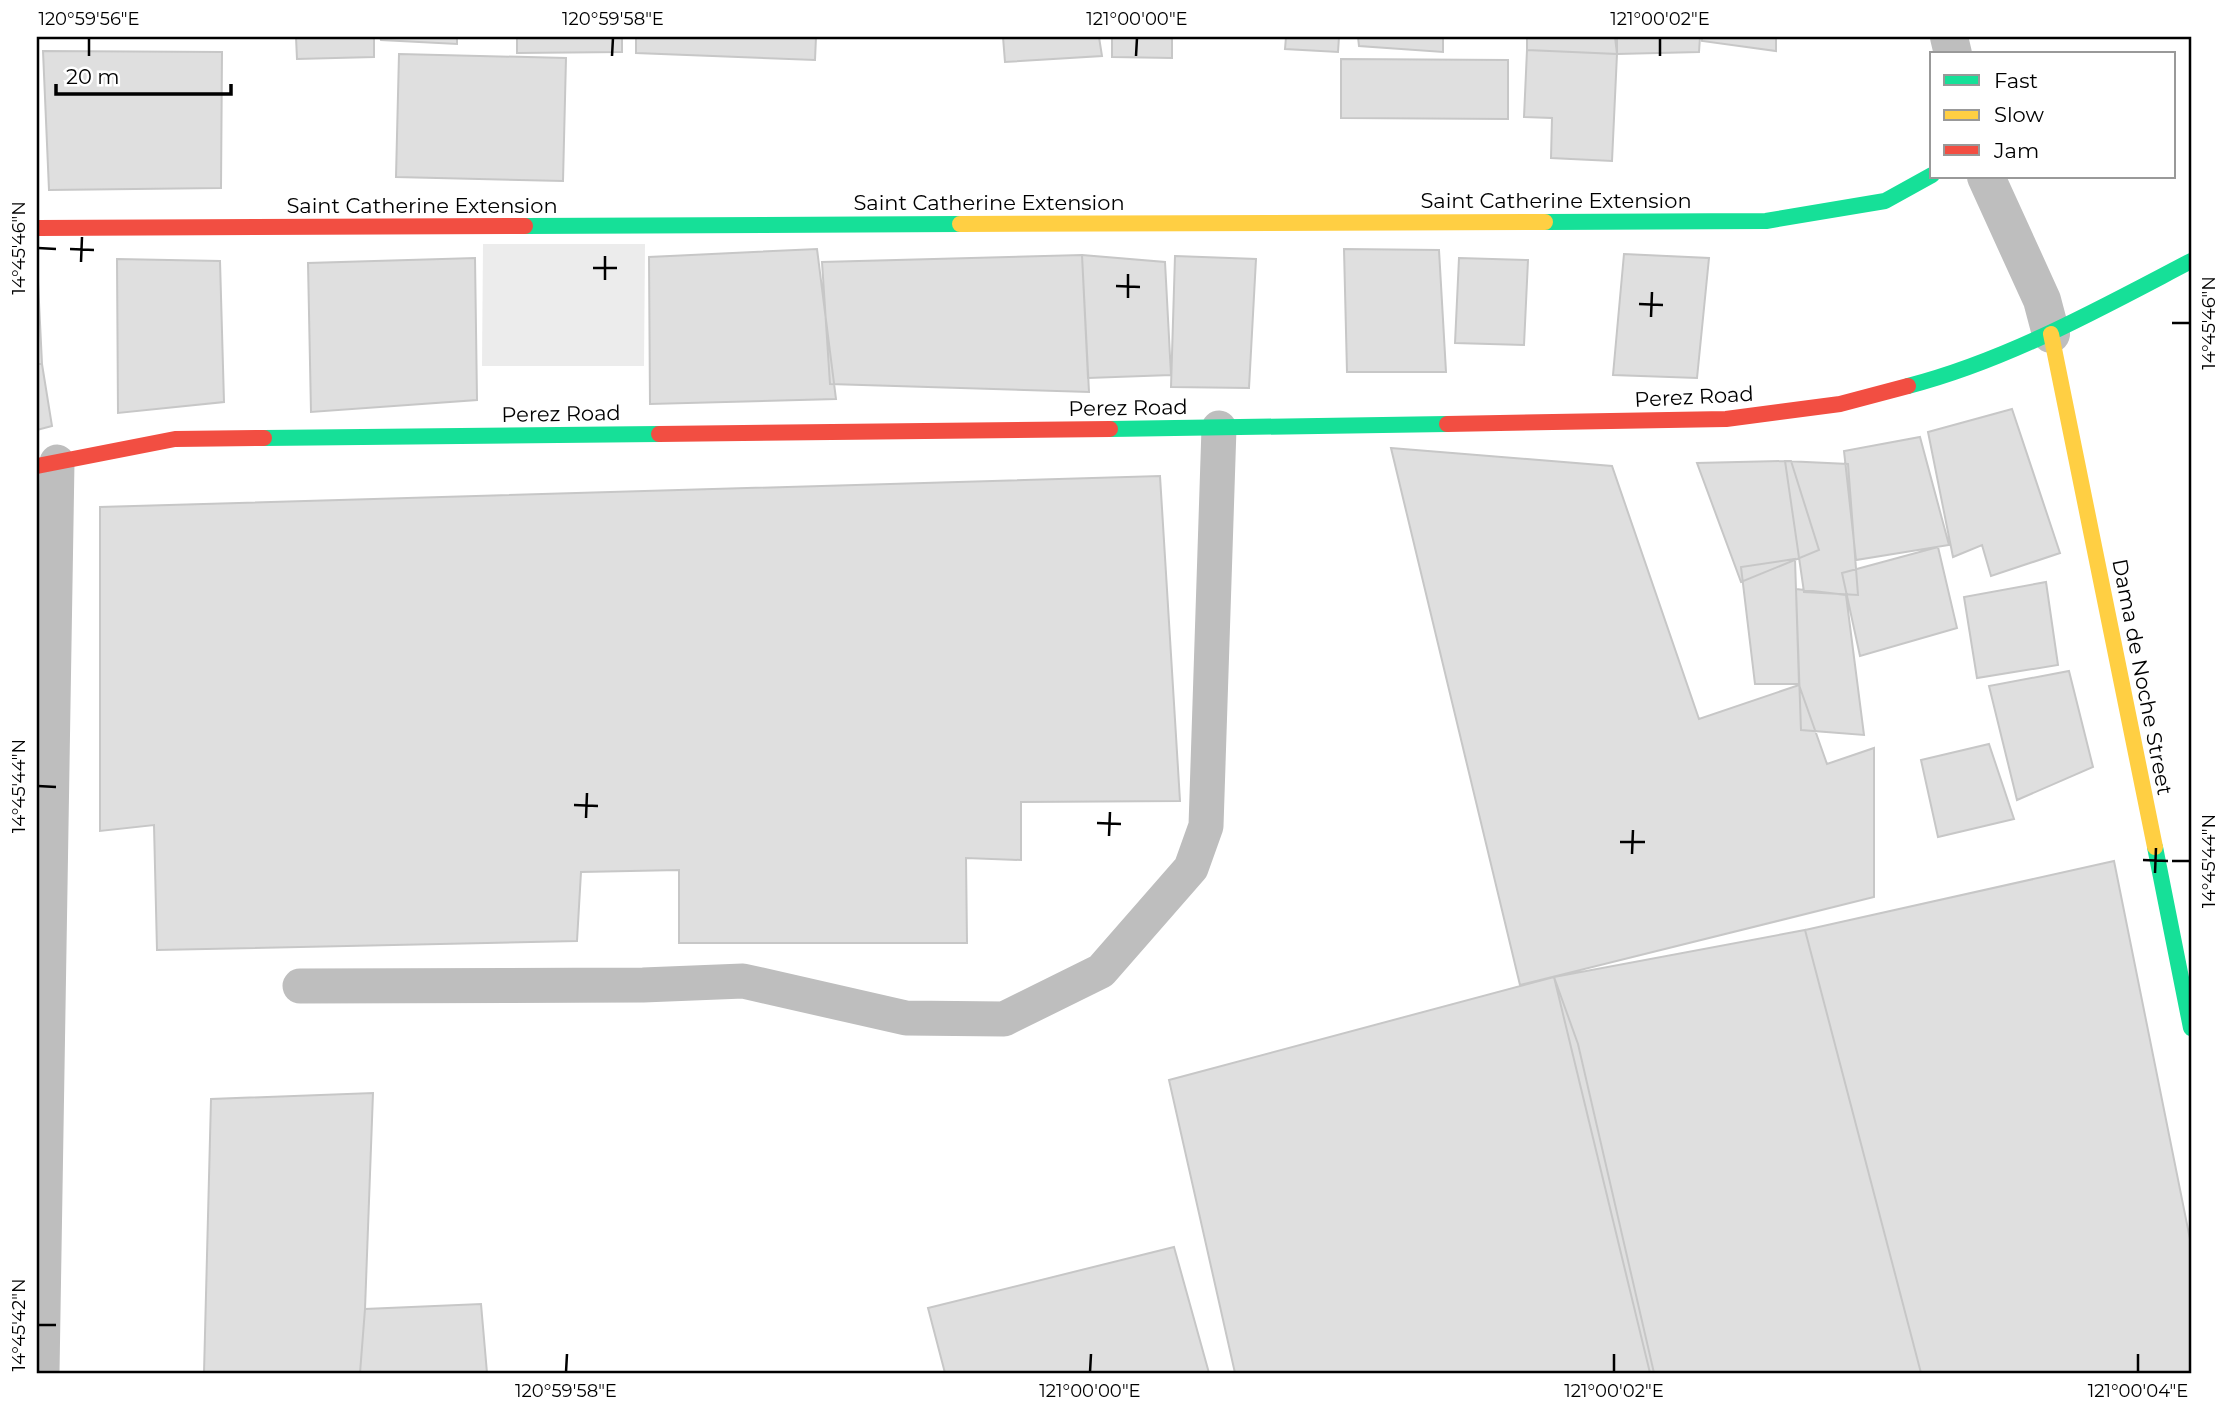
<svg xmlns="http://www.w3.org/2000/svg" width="2228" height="1410" font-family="Montserrat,sans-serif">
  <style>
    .green { fill: #ececec }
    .building { fill: #dfdfdf; stroke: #c7c7c7; stroke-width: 2 }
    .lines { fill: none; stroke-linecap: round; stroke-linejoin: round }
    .lane { stroke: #bebebe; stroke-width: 35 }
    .street { stroke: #bebebe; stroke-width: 38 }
    .fast { stroke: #16e098; stroke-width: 16 }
    .slow { stroke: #ffcf43; stroke-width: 16 }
    .jam { stroke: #f24e42; stroke-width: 16 }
    .ticks { fill: none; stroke: #000; stroke-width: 2.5 }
    .labels { text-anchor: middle; stroke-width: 5; stroke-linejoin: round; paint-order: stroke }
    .street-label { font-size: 21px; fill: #000; stroke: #fff }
    .neatline { fill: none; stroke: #000; stroke-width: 2.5 }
    .ticks-label { font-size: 18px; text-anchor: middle; fill: #000 }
  </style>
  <rect width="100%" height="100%" fill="#fff"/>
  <path class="green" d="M483 244H645L644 366H482Z"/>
  <path class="building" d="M296 37H374V57L297 59Z
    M380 37H457V44L381 40Z
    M517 37H622V52L517 53Z
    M636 37H816L815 60 636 53Z
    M1003 37H1099L1102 56 1005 62Z
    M1112 37H1172V58L1112 57Z
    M1286 37H1339L1338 52 1285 49Z
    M1358 37H1443V52L1359 46Z
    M1527 37H1615L1617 54 1527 50Z
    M1617 37H1700L1699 52 1617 54Z
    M1702 37H1776V51L1702 41Z
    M1527 50 1617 54 1612 161 1551 158 1552 118 1524 117Z
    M43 51 222 52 221 188 49 190Z
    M399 54 566 58 563 181 396 177Z
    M1341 59 1508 60V119L1341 118Z
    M817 249 836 399 650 404 649 257Z
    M1344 249 1439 250 1446 372H1347Z
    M1624 254 1709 258 1697 378 1613 375Z
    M1082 255 1089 392 830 384 822 262Z
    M1082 255 1165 262 1171 375 1088 378Z
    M1175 256 1256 259 1249 388 1171 387Z
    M475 258 477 400 311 412 308 263Z
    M1459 258 1528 260 1524 345 1455 343Z
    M117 259 220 261 224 402 118 413Z
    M37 261 42 364H37Z
    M37 364H42L52 426 37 430Z
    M2012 409 2060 553 1991 576 1982 545 1953 557 1928 432Z
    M1920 437 1949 545 1856 560 1844 451Z
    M1391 448 1612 466 1699 719 1799 685 1827 764 1874 748V897L1520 985Z
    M1785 461H1791L1819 550 1741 582 1697 463Z
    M1785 461 1848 464 1858 595 1804 592Z
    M1160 476 1180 801 1021 802V860L966 858 967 943H679V870L581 872 577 941 157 950 154 825 100 831V507Z
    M1938 547 1957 628 1860 656 1842 573Z
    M1795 559 1799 684H1755L1741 567Z
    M2046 582 2058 665 1977 678 1964 597Z
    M1796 589 1846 595 1864 735 1801 730Z
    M2069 671 2093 767 2017 800 1989 686Z
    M1989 744 2014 819 1938 837 1921 760Z
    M2114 861 2191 1244V1373H1921L1805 930Z
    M1805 930 1921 1373H1650L1554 977Z
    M1554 977 1578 1044 1654 1373H1235L1169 1080Z
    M373 1093 365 1309 360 1373H204L211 1099Z
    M1174 1247 1209 1373H945L928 1308Z
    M481 1304 487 1373H360L365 1309Z"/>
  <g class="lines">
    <path class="lane" d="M300 986 643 985 743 981 906 1018 1004 1019 1101 971 1191 868 1206 826 1219 428
      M42 1373 57 462"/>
    <path class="street" d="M1949 37 1953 54
      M1986 177 2042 300 2051 334"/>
    <path class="fast" d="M1545 222 1766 221 1885 201 1932 175
      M525 226 960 224
      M1908 386C2008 360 2099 309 2191 261
      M1110 429 1447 424
      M264 438 659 434
      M2155 847 2191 1028"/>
    <path class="slow" d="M960 224 1545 222
      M2051 334 2155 847"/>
    <path class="jam" d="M37 228 525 226
      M1447 424 1726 419 1840 404 1908 386
      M659 434 1110 429
      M37 466 175 439 264 438"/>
  </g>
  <path class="ticks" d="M89 56V38M612 56 613 38M1136 56 1137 38M1660 56V38M38 248 56 249M70 249 94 250M81 262 82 237M593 268H617M605 280V256M1116 286 1140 287M1128 298V274M1639 304 1663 305M1651 317 1652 292M2172 323H2190M38 786 56 787M574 805 598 806M586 818 587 793M1097 823 1121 824M1109 836 1110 812M1620 842H1645M1632 854 1633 830M2143 860 2168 861M2172 861H2190M2155 873 2156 848M38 1325H56M566 1372 567 1354M1090 1372 1091 1354M1614 1372V1354M2138 1372V1354"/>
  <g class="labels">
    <g class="street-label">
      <text x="1556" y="208">Saint Catherine Extension</text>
      <text x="989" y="210">Saint Catherine Extension</text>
      <text x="422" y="213">Saint Catherine Extension</text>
      <text transform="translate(1694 397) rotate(-3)" y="7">Perez Road</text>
      <text transform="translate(1128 408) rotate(-1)" y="7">Perez Road</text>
      <text transform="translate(561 414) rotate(-1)" y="7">Perez Road</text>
      <text transform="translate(2142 677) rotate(79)" y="7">Dama de Noche Street</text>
    </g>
  </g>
  <rect width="2228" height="1410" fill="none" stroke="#ffffff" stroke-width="77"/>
  <rect x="1930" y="52" width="245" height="126" fill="#ffffff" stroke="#999999" stroke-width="2"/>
  <rect x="1944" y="75" width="35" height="10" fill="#16e098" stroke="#999999" stroke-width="2"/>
  <text x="1994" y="88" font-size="21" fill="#000000">Fast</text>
  <rect x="1944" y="110" width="35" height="10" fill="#ffcf43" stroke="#999999" stroke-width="2"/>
  <text x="1994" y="122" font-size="21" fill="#000000">Slow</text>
  <rect x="1944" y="145" width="35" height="10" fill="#f24e42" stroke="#999999" stroke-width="2"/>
  <text x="1994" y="158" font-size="21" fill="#000000">Jam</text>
  <path d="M56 84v10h175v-10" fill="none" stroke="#000000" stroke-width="3.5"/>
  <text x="66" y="84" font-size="21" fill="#000000" stroke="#ffffff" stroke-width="5" paint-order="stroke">20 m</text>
  <rect x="38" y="38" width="2152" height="1334" class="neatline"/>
  <g class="ticks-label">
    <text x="89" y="25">120°59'56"E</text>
    <text x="613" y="25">120°59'58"E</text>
    <text x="1137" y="25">121°00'00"E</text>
    <text x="1660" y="25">121°00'02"E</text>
    <text transform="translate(19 248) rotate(-90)" y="6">14°45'46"N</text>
    <text transform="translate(2209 323) rotate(-90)" y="6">14°45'46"N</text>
    <text transform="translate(19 786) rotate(-90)" y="6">14°45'44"N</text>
    <text transform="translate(2209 861) rotate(-90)" y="6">14°45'44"N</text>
    <text transform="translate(19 1325) rotate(-90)" y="6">14°45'42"N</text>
    <text x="566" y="1397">120°59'58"E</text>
    <text x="1090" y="1397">121°00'00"E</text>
    <text x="1614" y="1397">121°00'02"E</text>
    <text x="2138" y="1397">121°00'04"E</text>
  </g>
</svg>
